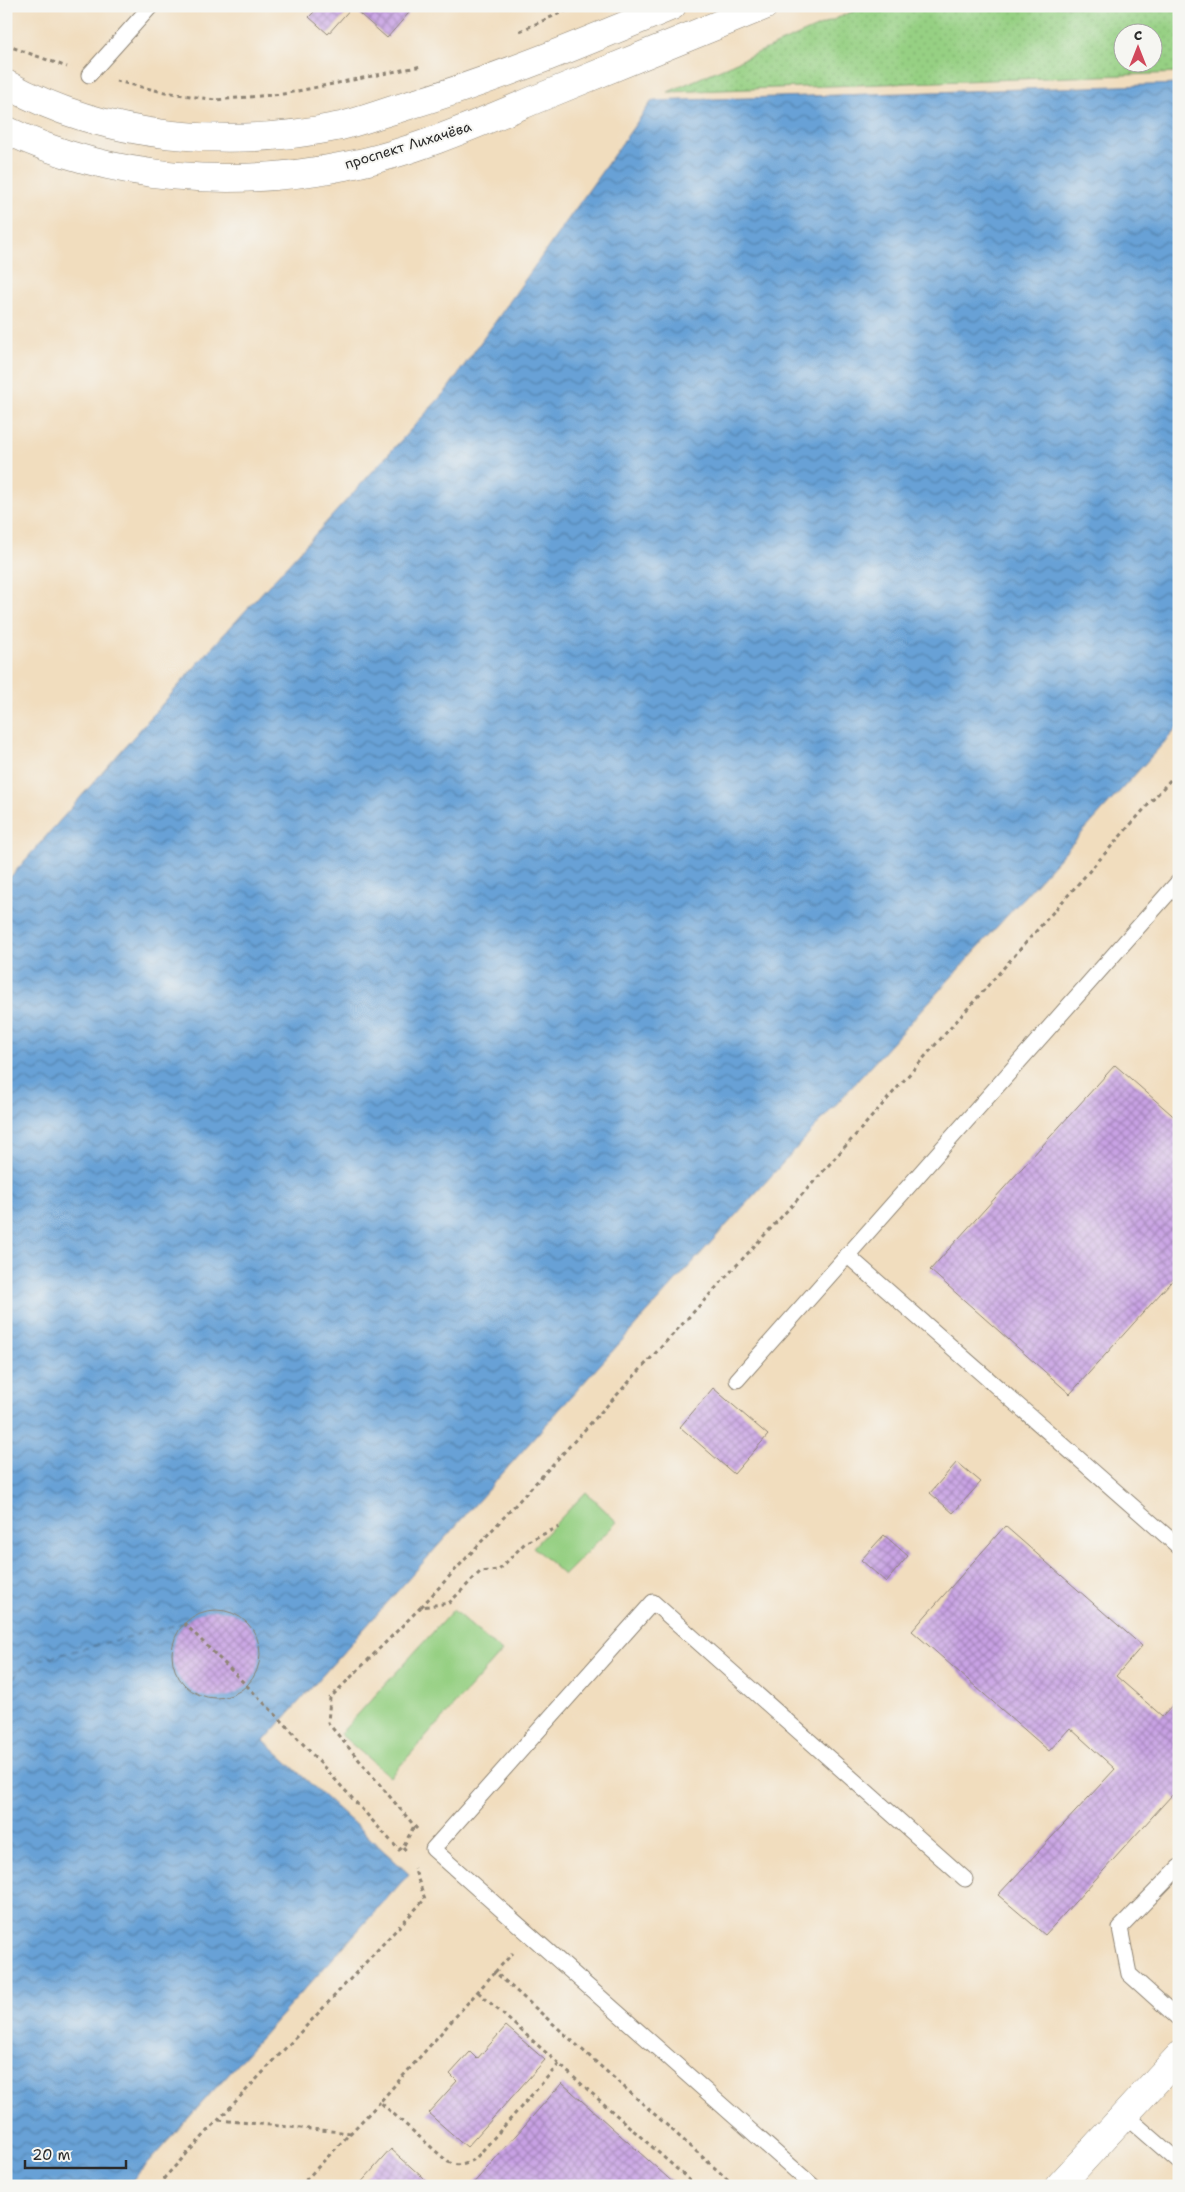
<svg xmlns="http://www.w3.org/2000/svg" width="1185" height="2192" font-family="'Shantell Sans',sans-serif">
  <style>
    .grass { fill: url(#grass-dots); stroke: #607e57; fill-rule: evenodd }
    .pitch { fill: #96d083; stroke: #607e57 }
    .water { fill: url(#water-waves); stroke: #496680 }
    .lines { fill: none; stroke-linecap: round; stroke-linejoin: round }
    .ferry { stroke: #435a6f; stroke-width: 1; stroke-dasharray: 6 5; stroke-linecap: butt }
    .building { fill: url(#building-cross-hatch) }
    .lane-casing { stroke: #8e8474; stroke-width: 17 }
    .street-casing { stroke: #8e8474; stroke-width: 29 }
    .path { stroke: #8e8474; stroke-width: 3; stroke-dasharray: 4 4; stroke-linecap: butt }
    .lane { stroke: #fff; stroke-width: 15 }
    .street { stroke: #fff; stroke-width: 28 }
    .labels { text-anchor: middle; stroke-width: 4; stroke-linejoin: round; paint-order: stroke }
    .street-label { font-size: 14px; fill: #2b2b2b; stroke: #f6f6f2 }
  </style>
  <defs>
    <pattern id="grass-dots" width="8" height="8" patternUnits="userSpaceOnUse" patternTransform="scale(1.25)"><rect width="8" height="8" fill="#96d083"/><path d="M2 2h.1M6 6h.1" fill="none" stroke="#81b371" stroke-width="1.8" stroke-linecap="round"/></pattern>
    <pattern id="water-waves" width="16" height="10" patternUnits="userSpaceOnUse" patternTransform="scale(1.25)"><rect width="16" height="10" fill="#67a1d6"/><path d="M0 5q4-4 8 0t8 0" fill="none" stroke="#5583ae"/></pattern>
    <pattern id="building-cross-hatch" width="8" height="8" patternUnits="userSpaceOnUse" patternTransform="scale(1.25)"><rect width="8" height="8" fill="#c8a1e4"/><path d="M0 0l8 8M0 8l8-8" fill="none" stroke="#a383b9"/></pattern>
  </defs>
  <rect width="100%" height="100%" fill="#f6f6f2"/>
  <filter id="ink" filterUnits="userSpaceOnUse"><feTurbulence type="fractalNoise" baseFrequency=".02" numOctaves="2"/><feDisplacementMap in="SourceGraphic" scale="10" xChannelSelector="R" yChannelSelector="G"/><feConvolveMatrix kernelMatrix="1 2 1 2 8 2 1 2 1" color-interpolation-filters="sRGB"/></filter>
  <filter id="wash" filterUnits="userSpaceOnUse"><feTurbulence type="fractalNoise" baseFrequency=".0096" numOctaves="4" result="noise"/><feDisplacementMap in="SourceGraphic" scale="20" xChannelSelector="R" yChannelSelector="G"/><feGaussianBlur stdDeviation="1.12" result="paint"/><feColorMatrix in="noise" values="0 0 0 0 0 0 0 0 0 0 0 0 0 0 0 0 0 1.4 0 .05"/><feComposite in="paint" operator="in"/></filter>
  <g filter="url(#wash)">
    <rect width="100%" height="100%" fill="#f1ddbe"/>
    <path class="grass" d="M865 6H1179V73L668 92ZM1122 32H1152V62H1122Z"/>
    <path class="pitch" d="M586 1492 617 1522 564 1575 533 1547Z
      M453 1610 502 1652 390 1777 340 1734Z"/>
    <path class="water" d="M1179 84V726L559 1410 264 1741 409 1874 127 2186H6V882L216 643 446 391 652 101Z"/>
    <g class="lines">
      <path class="ferry" d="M6 1686 27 1663 184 1623"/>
    </g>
    <g id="blocks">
      <path class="building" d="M314 6H415L387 38 352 7 328 34 309 17 317 9Z
        M1115 1065 1179 1121V1273L1070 1394 930 1270Z
        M713 1388 768 1435 734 1474 680 1427Z
        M957 1462 981 1482 953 1513 930 1493Z
        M1005 1526 1142 1646 1116 1676 1162 1716 1179 1698V1803L1172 1795 1045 1935 998 1895 1115 1769 1070 1728 1049 1751 912 1631Z
        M884 1535 908 1556 886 1582 861 1560Z
        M172 1654a44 44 0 1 1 88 0a44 44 0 1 1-88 0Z
        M506 2026 545 2060 467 2147 428 2113 457 2081 450 2074 470 2052 477 2059Z
        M562 2083 677 2186H471Z
        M391 2149 432 2186H358Z"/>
    </g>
  </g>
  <g filter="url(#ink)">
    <use href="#blocks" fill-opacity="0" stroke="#8e8474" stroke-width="1"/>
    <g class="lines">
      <defs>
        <path id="lane" d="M89 75 151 6
          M847 1255 1179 1547
          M737 1380 1179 881
          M1179 1867 1120 1928 1129 1974 1179 2019
          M1125 2115 1179 2162
          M813 2186 433 1849 653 1602 965 1879"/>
        <path id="street" d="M6 84C107 140 230 149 341 126 362 121 382 113 403 107 495 80 583 43 672 6
          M6 130C112 181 236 189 350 165 411 153 477 124 534 100 611 69 687 37 764 6
          M1059 2186 1179 2056"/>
      </defs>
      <use href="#lane" class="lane-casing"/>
      <use href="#street" class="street-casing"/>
      <path class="path" d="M520 31 576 6
        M6 45 67 67
        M116 81 159 91 215 100 283 94 422 66
        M421 1607 820 1175 1179 770
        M184 1623 285 1724 399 1850 403 1847 414 1826
        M417 1829 328 1723 330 1698 421 1607 449 1603 480 1572 499 1570 526 1542 559 1527
        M403 1847 408 1853
        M495 1972 513 1953
        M478 1992 696 2186
        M559 2064 475 2159C465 2165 459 2167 448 2162L380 2102 495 1972 735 2186
        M219 2120 351 2133
        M159 2186 165 2177 425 1899 414 1868
        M300 2186 380 2102"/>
      <use href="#lane" class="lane"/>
      <use href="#street" class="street"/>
    </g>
  </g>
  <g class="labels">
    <g class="street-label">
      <text transform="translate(408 145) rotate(-17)" y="5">проспект Лихачёва</text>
    </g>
  </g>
  <rect width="1185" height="2192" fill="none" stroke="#f6f6f2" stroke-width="25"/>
  <g transform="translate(1138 48)"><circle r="24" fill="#f6f6f2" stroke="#a5a5a2"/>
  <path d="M0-4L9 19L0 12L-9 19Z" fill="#d1495b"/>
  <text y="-8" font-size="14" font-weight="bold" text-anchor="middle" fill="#2b2b2b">С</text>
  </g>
  <path d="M25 2160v8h101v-8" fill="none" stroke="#2b2b2b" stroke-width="2.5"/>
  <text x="32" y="2160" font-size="15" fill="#2b2b2b" stroke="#f6f6f2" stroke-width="4" paint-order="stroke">20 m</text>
</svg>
